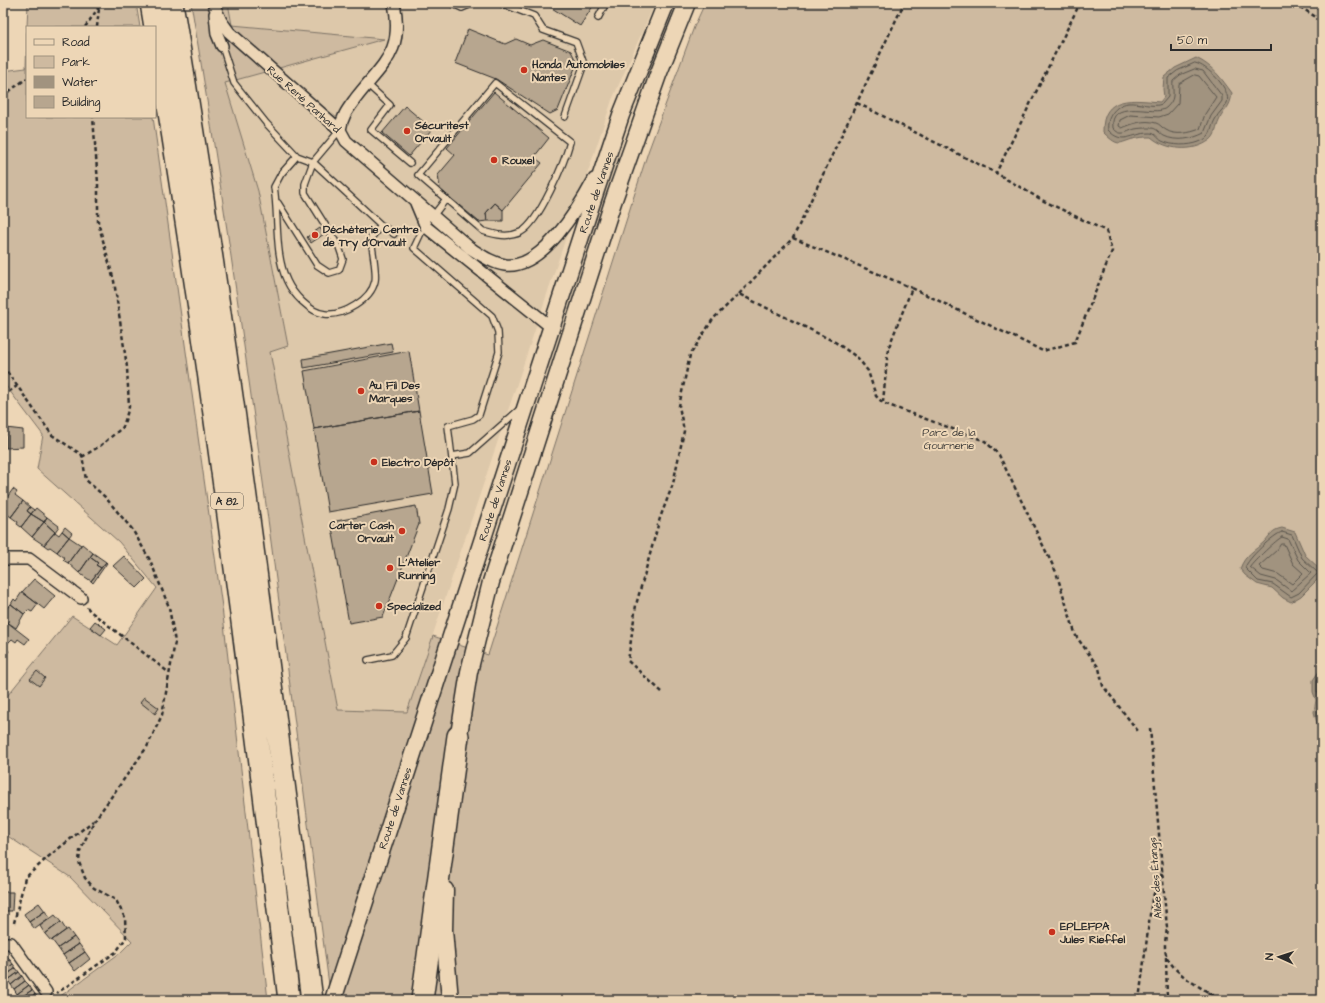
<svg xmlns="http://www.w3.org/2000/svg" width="1325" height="1003" font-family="'Architects Daughter',sans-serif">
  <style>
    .built { fill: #ddc8aa }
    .green { fill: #cebaa0; stroke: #7c7266 }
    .water { fill: #a1937f; stroke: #72695d }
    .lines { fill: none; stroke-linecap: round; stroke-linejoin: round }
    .shore { stroke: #5a554d; stroke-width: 1 }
    .building { fill: #b7a68f; stroke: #2b2b2b }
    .lane-casing { stroke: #2b2b2b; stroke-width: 8 }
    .street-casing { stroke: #2b2b2b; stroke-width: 14 }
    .secondary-casing { stroke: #2b2b2b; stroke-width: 19 }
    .highway-casing { stroke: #2b2b2b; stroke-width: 24 }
    .path { stroke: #2b2b2b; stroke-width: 2.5; stroke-dasharray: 4 3; stroke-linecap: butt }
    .lane { stroke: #edd6b6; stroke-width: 5.5 }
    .street { stroke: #edd6b6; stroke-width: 11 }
    .secondary { stroke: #edd6b6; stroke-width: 16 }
    .highway { stroke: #edd6b6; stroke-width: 21 }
    .poi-dot { fill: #c8321e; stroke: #edd6b6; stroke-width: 1.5 }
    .labels { text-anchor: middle; stroke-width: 4; stroke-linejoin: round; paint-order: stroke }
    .shield { fill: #edd6b6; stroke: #655e55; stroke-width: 1 }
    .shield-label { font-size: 10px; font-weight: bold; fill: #2b2b2b }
    .poi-label { font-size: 11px; font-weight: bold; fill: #2b2b2b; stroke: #edd6b6; text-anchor: start }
    .street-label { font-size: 11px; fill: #2b2b2b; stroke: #edd6b6 }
    .park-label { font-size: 11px; fill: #43403d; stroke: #edd6b6 }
  </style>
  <rect width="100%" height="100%" fill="#edd6b6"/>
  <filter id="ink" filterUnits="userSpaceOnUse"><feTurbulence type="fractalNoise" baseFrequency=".025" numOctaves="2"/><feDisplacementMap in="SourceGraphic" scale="8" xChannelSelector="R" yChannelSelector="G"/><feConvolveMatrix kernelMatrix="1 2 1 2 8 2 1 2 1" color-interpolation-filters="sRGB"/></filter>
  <g filter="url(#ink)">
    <path class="built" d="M228 3H655L612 100 407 712 338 710 270 352 288 346 258 191 225 83 383 39 232 25Z"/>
    <path class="green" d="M28 3H136L140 27H27Z
      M191 3H228L232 25 384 39 225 83 258 191 288 346 270 352 338 710 407 712 433 636 488 655 648 152 694 27 705 3H1322V1000H331C287 667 247 334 191 3Z
      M27 32V117H153L222 607 268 1000H55L120 953 132 941 70 877 3 833V701L72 616 117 645 157 588 119 542 37 469 43 435 3 382V71L26 68Z"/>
    <path class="water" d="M1196 58C1213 66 1221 78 1232 93 1230 110 1224 108 1219 121 1216 127 1216 136 1210 140 1193 153 1166 150 1151 137 1147 137 1142 137 1138 138 1119 141 1121 150 1103 132 1102 94 1134 100 1160 102L1164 97 1163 89 1164 77 1175 68Z
      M1282 528 1295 532 1305 555 1320 569 1321 576 1301 596 1291 602 1283 598 1272 588 1257 584 1245 575 1240 569C1245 554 1255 551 1265 541 1271 534 1272 530 1282 528Z
      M1322 667V742L1314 712 1316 700 1313 692V680Z"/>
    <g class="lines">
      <path class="shore" d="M1195 63C1207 65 1232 90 1227 103 1224 109 1218 113 1216 118 1209 129 1214 136 1199 142 1189 146 1172 146 1162 141 1158 139 1156 133 1150 133 1131 133 1123 146 1108 130 1106 118 1115 105 1128 103 1139 102 1152 108 1162 104L1168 97V78L1177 71Z
        M1195 69 1203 71 1222 96V101L1211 116 1204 133C1193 139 1176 142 1164 136 1159 133 1157 128 1151 128 1146 128 1140 128 1135 129 1125 132 1121 137 1113 128 1109 99 1150 114 1162 110 1166 109 1169 105 1171 102 1175 96 1172 87 1173 81L1180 75Z
        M1195 75 1199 76 1216 97 1205 114 1200 129C1190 133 1175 136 1166 130 1162 128 1160 124 1156 123 1144 119 1132 124 1122 128L1119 126 1120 120 1130 115 1159 117 1168 114 1178 103 1179 84Z
        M1282 532 1292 535 1302 558 1318 573 1299 593 1291 597 1273 584 1258 581 1245 568C1247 559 1274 534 1282 532Z
        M1282 537 1288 539 1298 560 1311 573 1291 591 1276 580 1261 576 1250 567C1252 563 1278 538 1282 537Z
        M1281 544H1284L1293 564 1303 573 1292 584 1278 574 1263 570 1259 566 1277 550Z
        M1322 673 1317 681V691L1320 700 1318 712 1322 729"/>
    </g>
    <path class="building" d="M544 3H595L580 26Z
      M468 29 505 44 516 39 530 45 543 40 571 51 577 63 558 110 550 114 496 79 455 63Z
      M494 92 549 138 534 157 542 163 503 210 495 203 486 213 487 221 479 222 440 189 438 175 455 155 447 148Z
      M405 106 432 129 409 156 382 133Z
      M495 203 503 210V221H487L486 213Z
      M320 228 324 234 311 243 307 237Z
      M391 343 393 352 304 368 303 359Z
      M409 351 419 411 314 429 304 371Z
      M419 411 433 494 328 512 314 429Z
      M3 428H6V448H3Z
      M6 428 23 430V447L6 448Z
      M13 489 17 492 15 495 23 501 11 517 3 511V503Z
      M23 501 30 507 27 511 31 514 21 527 17 524 18 522 11 517Z
      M416 506 419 524 383 617 349 623 331 522Z
      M30 507 34 510 31 514 27 511Z
      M36 508 47 517 44 522 31 514Z
      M31 514 44 522 32 537 21 527Z
      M47 517 59 526 55 532 44 522Z
      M44 522 55 532 44 545 32 537Z
      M65 527 72 533 69 537 62 531Z
      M62 531 69 537 57 552 50 547 48 548 44 545 55 532 59 535Z
      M69 537 81 545 68 563 63 560 65 558 57 552Z
      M82 544 93 553 79 573 68 563Z
      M93 553 106 562 101 568 96 565 98 563 90 557Z
      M124 556 146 579 137 588 113 566Z
      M90 557 98 563 96 565 101 568 91 581 79 573Z
      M106 562 107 563 93 583 91 581Z
      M34 579 55 596 44 609 22 592Z
      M22 592 38 604 32 612 28 610 24 614 11 604 14 599 16 601Z
      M11 604 24 614 16 628 3 619V612Z
      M3 619 29 639 25 644 18 639 16 642 12 639 8 643 3 639Z
      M95 621 106 629 101 635 90 627Z
      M5 648 9 651 4 657 3 651Z
      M37 671 45 678 39 686 30 679Z
      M144 697 159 708 155 714 140 702Z
      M3 892H13L12 911H3Z
      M39 903 45 911 29 922 24 914Z
      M45 911 50 918 35 929 29 922Z
      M55 915 61 922 45 934 40 926Z
      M61 922 66 930 51 941 45 934Z
      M68 929 74 937 58 948 52 940Z
      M74 937 79 944 63 955 58 948Z
      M79 944 85 952 69 963 63 955Z
      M4 951 7 956 3 959V952Z
      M85 952 90 959 75 971 69 963Z
      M7 956 10 960 3 965V959Z
      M10 960 13 964 3 972V965Z
      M13 964 16 968 5 976 3 972Z
      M16 968 19 972 8 980 5 976Z
      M19 972 22 976 11 985 8 980Z
      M22 976 25 981 14 989 11 985Z
      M25 981 29 985 17 994 14 989Z
      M29 985 32 990 20 998 17 994Z
      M32 990 35 994 26 1000H22L20 998Z
      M35 994 38 998 35 1000H26Z"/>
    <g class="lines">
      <defs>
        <path id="lane" d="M451 3 462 8 474 3
          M500 3 534 16 543 30 576 42 584 64 565 117
          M598 18 606 3
          M222 46 234 83 266 123 297 156 281 174 274 187C279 216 274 254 287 281 293 294 309 312 325 314 343 316 371 300 375 281 377 272 372 249 371 238L381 225
          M495 83 570 142C565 161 539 223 521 232 508 238 496 235 483 231L418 175Z
          M367 84 390 105 371 130 410 163
          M340 130 313 162 381 225 394 234
          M278 203 317 265 329 273 339 270 343 259 339 247 305 193V184L313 162 297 156
          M433 216 446 199
          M452 456 470 453 521 408
          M368 660 392 655 406 638 449 509 455 483 448 426 473 419 479 415 499 352 498 332 492 316 414 248 421 233"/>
        <path id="street" d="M213 3 221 21 229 32 340 130 346 141 470 248C481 255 492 263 505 265 542 270 579 207 594 179
          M215 14 217 34 222 46
          M340 130C342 116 348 109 356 98 384 62 404 52 394 3
          M416 203 426 227 551 327
          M3 559H29L81 598
          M3 943H11L46 992"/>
        <path id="secondary" d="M457 747 469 672 491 582 613 202 658 75 687 3
          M445 890 444 930 450 1000
          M333 1000 594 196 621 115 666 3"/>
        <path id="highway" d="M151 3C207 334 249 667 289 1000
          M172 3C227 334 269 667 312 1000
          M422 1000 458 736"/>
      </defs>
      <use href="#lane" class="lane-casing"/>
      <use href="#street" class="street-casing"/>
      <use href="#secondary" class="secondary-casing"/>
      <use href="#highway" class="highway-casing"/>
      <path class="path" d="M1294 3 1322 21
        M85 27 99 7V3
        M97 27 99 8
        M3 96 27 78
        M857 103 996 173
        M793 238 912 288
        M739 294 793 238 904 3
        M3 366 52 435 82 455 86 480 105 497 132 529 150 560 169 607 175 642 162 715 147 747 94 821 80 851 79 862 85 878 94 888 116 900 125 918 126 938 116 952 57 993
        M3 396 17 386
        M883 402 888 349 912 288 1043 351 1075 342 1112 251 1106 231 1042 200 996 173 1080 3
        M82 457 100 446 123 427 129 407 127 367 114 281 98 222V183L93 117
        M87 607 90 611 168 672
        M662 692 628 661 636 605 660 518 673 484 684 431 679 406 690 355 713 319 739 294 835 342 858 358 868 371 876 396 883 403 985 441 999 455 1056 572 1076 636 1099 668 1103 686 1138 731
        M1150 728 1167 928C1166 937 1163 948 1167 957 1177 977 1203 988 1221 1000
        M14 923 25 878 48 857 93 821
        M1166 957 1167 1000
        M1208 992 1213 1000
        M1139 1000 1152 899 1162 873"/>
      <use href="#lane" class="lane"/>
      <use href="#street" class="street"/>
      <use href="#secondary" class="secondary"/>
      <use href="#highway" class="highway"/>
    </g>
  </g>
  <g class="poi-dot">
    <circle cx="524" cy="70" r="4"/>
    <circle cx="407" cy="131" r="4"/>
    <circle cx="494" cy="160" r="4"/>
    <circle cx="315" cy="235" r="4"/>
    <circle cx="361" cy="391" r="4"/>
    <circle cx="374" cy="462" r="4"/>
    <circle cx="402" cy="531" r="4"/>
    <circle cx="390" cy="568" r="4"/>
    <circle cx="379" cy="606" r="4"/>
    <circle cx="1052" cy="932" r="4"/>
  </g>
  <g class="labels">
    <rect class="shield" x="211" y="493" width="32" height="16" rx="3"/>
    <g class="shield-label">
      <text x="227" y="505">A 82</text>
    </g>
    <g class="poi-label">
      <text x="532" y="68">Honda Automobiles<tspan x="532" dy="13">Nantes</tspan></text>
      <text x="415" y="129">Sécuritest<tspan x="415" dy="13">Orvault</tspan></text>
      <text x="502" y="164">Rouxel</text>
      <text x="323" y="233">Déchèterie Centre<tspan x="323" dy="13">de Try d'Orvault</tspan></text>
      <text x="369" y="389">Au Fil Des<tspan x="369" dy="13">Marques</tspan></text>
      <text x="382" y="466">Electro Dépôt</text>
      <text x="394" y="529" text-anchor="end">Carter Cash<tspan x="394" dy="13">Orvault</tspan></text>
      <text x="398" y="566">L'Atelier<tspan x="398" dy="13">Running</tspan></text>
      <text x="387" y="610">Specialized</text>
      <text x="1060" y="930">EPLEFPA<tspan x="1060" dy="13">Jules Rieffel</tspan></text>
    </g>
    <g class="street-label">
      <text transform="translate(304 99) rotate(42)" y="4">Rue René Panhard</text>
      <text transform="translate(596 192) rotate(-71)" y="4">Route de Vannes</text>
      <text transform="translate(495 500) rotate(-72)" y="4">Route de Vannes</text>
      <text transform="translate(395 808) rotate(-72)" y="4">Route de Vannes</text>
      <text transform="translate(1155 878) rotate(-94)" y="4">Allée des Étangs</text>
    </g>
    <g class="park-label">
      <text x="949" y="436">Parc de la<tspan x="949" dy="13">Gournerie</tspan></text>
    </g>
  </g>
  <rect width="1325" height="1003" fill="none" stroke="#edd6b6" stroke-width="16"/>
  <rect x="8" y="8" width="1309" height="987" fill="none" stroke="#2b2b2b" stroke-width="1.5" filter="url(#ink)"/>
  <rect x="26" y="26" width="130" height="92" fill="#edd6b6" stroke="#9f927e"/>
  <rect x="34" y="39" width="20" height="6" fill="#edd6b6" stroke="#9f927e"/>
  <text x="62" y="46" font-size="12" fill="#2b2b2b">Road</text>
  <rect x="34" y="56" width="20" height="12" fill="#cebaa0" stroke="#9f927e"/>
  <text x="62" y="66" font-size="12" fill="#2b2b2b">Park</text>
  <rect x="34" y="76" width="20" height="12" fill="#a1937f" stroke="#9f927e"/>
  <text x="62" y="86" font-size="12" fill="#2b2b2b">Water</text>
  <rect x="34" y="96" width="20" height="12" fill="#b7a68f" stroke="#9f927e"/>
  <text x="62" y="106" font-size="12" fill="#2b2b2b">Building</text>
  <g transform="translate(1279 957) rotate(273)" stroke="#edd6b6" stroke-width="3" paint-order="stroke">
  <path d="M0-3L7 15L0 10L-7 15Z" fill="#2b2b2b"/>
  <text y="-6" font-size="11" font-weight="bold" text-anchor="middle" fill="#2b2b2b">N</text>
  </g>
  <path d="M1171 44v6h100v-6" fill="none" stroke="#2b2b2b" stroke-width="2"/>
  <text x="1177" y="44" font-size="12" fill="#2b2b2b" stroke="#edd6b6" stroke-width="3" paint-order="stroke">50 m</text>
</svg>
